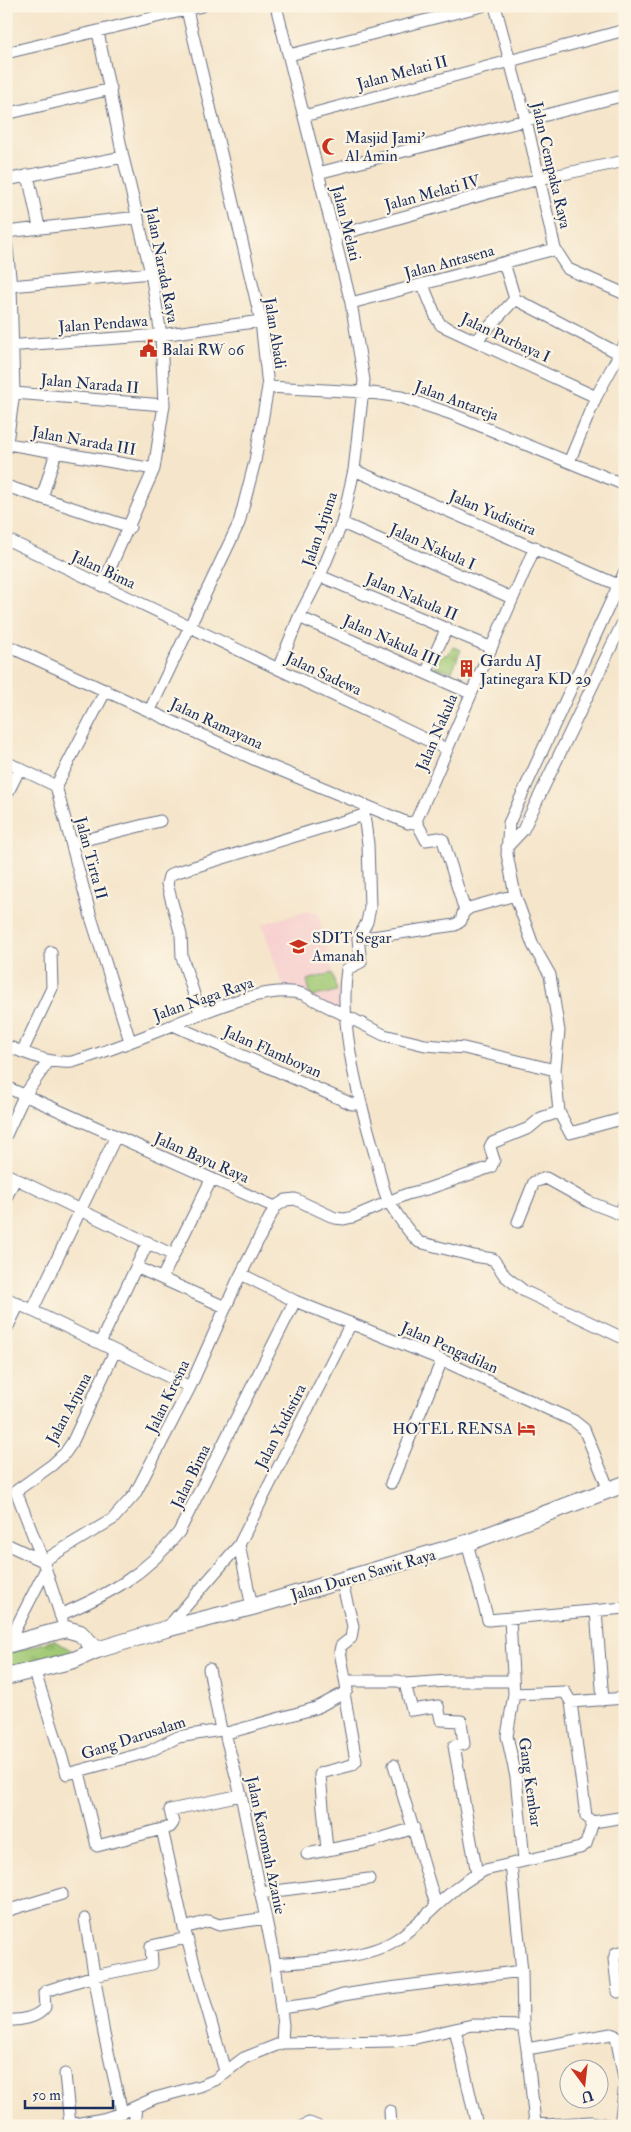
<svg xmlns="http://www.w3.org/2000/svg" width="631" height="2132" font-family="'IM FELL Double Pica',serif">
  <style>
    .built { fill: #f7d0cf }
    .park { fill: url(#park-tufts); stroke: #5e7c6a }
    .pitch { fill: #a1c975; stroke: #5e7c6a }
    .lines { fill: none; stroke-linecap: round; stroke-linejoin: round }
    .street-casing { stroke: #676f84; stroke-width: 13 }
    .secondary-casing { stroke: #676f84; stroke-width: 18 }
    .street { stroke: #fff; stroke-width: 11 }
    .secondary { stroke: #fff; stroke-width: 16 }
    .labels { text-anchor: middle; stroke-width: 4.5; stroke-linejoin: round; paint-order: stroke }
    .street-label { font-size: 16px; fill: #1b2f5e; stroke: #fcf5e5 }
    .poi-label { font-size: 16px; fill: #1b2f5e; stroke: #fcf5e5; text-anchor: start }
  </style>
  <defs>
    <pattern id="park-tufts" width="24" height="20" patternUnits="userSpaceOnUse" patternTransform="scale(1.25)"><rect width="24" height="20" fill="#a1c975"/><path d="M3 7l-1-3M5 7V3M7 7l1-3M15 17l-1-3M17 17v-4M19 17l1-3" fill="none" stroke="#82a463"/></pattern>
  </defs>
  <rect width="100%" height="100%" fill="#fcf5e5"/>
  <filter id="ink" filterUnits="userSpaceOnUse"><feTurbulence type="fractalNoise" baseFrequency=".02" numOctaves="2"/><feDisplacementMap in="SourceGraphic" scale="10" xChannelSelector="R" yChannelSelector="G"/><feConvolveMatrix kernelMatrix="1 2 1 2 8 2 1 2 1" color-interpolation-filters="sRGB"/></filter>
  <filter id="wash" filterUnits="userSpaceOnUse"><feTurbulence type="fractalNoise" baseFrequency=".0096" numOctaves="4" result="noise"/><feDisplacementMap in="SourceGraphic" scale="20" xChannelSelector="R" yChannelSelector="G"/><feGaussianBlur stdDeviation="1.12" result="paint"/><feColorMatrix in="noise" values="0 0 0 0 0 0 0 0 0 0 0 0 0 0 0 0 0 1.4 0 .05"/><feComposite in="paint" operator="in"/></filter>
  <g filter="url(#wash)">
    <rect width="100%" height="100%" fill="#f5e5ca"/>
    <path class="built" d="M308 911 309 913 317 911 344 1014 284 989 262 924Z"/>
    <path class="park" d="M453 647 461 650 452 671 434 668 440 655H448Z
      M54 1640 74 1652 6 1673V1654Z"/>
    <path class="pitch" d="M332 973 337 991 311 997 307 980Z"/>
  </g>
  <g filter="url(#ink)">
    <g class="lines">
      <defs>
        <path id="street" d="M276 6 351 303 364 380 354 470 342 523 320 576 299 617 278 669
          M495 6 526 120 555 249 568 269 625 294
          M98 32 123 157 151 273 161 335 164 405 154 469 102 586
          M6 53 202 6
          M289 55 482 6
          M6 114 111 89
          M304 116 625 30
          M318 173 625 95
          M28 175 39 227
          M6 180 123 157
          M6 232 138 217
          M334 236 539 179 625 161
          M6 239 11 286 14 393 6 449
          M504 263 515 299 620 354
          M423 285 437 319 441 325 596 397
          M11 286 151 273
          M351 303 555 249
          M476 341 515 299
          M6 346 161 335 261 321
          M268 387 364 392 401 397 449 413 625 485
          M14 393 164 405
          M8 444 154 469
          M569 462 596 397 625 344
          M354 470 625 588
          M6 486 130 527
          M42 498 56 452
          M342 523 512 598
          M6 539 446 749
          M625 571 509 823 507 854 515 895 533 945 550 975 559 1031 555 1070 559 1112 570 1133 625 1118
          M320 576 490 647
          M299 617 470 693
          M6 645 258 761 408 823 416 821
          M426 673 447 628
          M106 690 56 786 91 917 130 1041
          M150 710 239 523 255 461 268 387 261 321 186 6
          M6 762 56 786
          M6 796 20 768
          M366 806 364 815 368 844 370 908 367 922 358 939 361 962 347 969C338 1026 360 1103 376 1158 380 1172 382 1189 389 1202 397 1215 408 1232 419 1242L474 1256 493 1259 505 1276 524 1291 625 1339
          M416 821 535 547
          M416 821 426 840 439 838 443 840 465 911
          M72 843 160 821
          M507 847 523 830 625 618
          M358 939 455 925 461 921 463 913 469 908 515 895
          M200 1013 182 957 181 935 167 884 169 876 174 873 364 815
          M173 1025 352 1104H360
          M6 1046C29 1054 48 1064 72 1062 106 1052 141 1038 173 1025 206 1011 268 984 303 994L384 1035 425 1045 464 1048 555 1070
          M22 1052 52 988 51 952
          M6 1087 275 1207
          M6 1135 24 1096 48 1062
          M6 1174 173 1255
          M6 1198 15 1179
          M620 1214 625 1202
          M518 1222 534 1182 546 1178 589 1202 620 1214 625 1218
          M136 1267 225 1307
          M241 1274 295 1301 442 1360 574 1421 584 1429 609 1490
          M162 1278 211 1180
          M6 1298 190 1387
          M32 1311 116 1136
          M6 1330 19 1304
          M100 1343 148 1242
          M391 1483 442 1360
          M16 1491 52 1465 65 1453 72 1443 115 1351
          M16 1491 43 1561 62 1620
          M467 1543 488 1620 625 1608
          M6 1544 43 1561 113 1519 135 1494 190 1387 237 1282 275 1207 286 1200 295 1199 335 1218 344 1219 353 1217 407 1194 427 1189 491 1167 494 1160 490 1147 492 1143 529 1128 541 1118 559 1112
          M239 1545 252 1607
          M596 1611 603 1700
          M60 1615C109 1594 145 1575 179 1532L295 1301
          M510 1619 514 1694 507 1736 516 1777 524 1860
          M166 1629 239 1545 351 1323
          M7 1645 46 1569
          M34 1669 67 1774 148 1752 178 1737 221 1730 227 1733
          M209 1669 221 1730
          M346 1681H399L405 1684 448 1681H513
          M405 1684 412 1710 438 1706 441 1720 461 1721 464 1744 454 1746 477 1874
          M514 1694 565 1692 571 1702 625 1698
          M571 1702 586 1816 593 1822
          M227 1733 316 1708 344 1693 347 1690 340 1651 341 1646 351 1638 353 1626 341 1579
          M394 1765 436 1905
          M79 1772 97 1846 170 1827 173 1823 170 1810 241 1795
          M162 1829 184 1928 225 2071
          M327 1850 320 1775 321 1773 352 1765 356 1761 344 1693
          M307 1854 373 1841 414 1828
          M260 1893 369 1879
          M6 1911 62 1894
          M85 1919 104 2034 122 2113
          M184 1928 209 1921 219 1925 266 1918
          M275 1964C309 1961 365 1959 394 1941 427 1920 449 1887 485 1870L580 1848 586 1844 593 1822 625 1817
          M618 1992 614 1959 616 1953 625 1951
          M281 2008 318 2003 343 1995 374 1990 522 1971
          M6 2020C19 2021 38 2018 45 2007L44 1993 46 1991 94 1976 152 1964 151 1946 187 1938
          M523 2026 527 2049 611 2034 616 2036 625 2084 620 2126
          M455 2029 477 2126
          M282 2043 392 2041 416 2038 472 2025 523 2026 522 1971 511 1864
          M527 2049 535 2123 546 2125 590 2122 615 2126
          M65 2074 70 2125
          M390 2111 391 2126
          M64 2126 103 2119 122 2113 155 2098 200 2086 215 2080 244 2058 282 2043 283 2025 275 1964 241 1795 226 1737 227 1733
          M134 2126 136 2107
          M303 2126 309 2123 317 2126"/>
        <path id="secondary" d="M6 1645 66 1629 80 1633 97 1650
          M6 1677 74 1660 97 1650 166 1629 252 1607 467 1543 625 1484"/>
      </defs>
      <use href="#street" class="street-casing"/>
      <use href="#secondary" class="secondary-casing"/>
      <use href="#street" class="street"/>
      <use href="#secondary" class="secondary"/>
    </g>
  </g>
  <defs>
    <symbol id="mosque-bare" viewBox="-9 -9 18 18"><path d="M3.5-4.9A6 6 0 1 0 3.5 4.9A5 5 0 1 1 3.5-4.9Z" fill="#c8321e" stroke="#fcf5e5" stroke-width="2.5" paint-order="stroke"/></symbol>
    <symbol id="civic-bare" viewBox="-9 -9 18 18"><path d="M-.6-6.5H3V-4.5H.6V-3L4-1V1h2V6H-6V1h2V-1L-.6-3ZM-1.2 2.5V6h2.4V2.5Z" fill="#c8321e" stroke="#fcf5e5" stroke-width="2.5" paint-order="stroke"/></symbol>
    <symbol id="building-bare" viewBox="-9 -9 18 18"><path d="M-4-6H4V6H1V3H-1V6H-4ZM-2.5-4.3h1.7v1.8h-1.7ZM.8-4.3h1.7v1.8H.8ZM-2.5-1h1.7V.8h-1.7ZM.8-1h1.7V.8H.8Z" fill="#c8321e" stroke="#fcf5e5" stroke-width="2.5" paint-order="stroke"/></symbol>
    <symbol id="school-bare" viewBox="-9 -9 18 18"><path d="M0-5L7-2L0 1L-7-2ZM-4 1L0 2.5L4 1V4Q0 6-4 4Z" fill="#c8321e" stroke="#fcf5e5" stroke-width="2.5" paint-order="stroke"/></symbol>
    <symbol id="hotel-bare" viewBox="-9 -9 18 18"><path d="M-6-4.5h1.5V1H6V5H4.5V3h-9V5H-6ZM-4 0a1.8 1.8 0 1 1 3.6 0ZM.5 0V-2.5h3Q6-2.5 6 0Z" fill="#c8321e" stroke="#fcf5e5" stroke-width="2.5" paint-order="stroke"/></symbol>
  </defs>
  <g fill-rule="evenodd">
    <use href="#mosque-bare" x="318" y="134" width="25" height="25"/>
    <use href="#civic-bare" x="136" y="336" width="25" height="25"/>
    <use href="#building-bare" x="454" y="656" width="25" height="25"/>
    <use href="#school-bare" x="286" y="934" width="25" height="25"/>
    <use href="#hotel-bare" x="514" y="1416" width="25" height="25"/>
  </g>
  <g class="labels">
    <g class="street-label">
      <text transform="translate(402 72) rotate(-15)" y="6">Jalan Melati II</text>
      <text transform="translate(552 165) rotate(77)" y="6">Jalan Cempaka Raya</text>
      <text transform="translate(432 192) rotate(-15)" y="6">Jalan Melati IV</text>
      <text transform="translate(347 223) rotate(76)" y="6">Jalan Melati</text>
      <text transform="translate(449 261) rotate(-15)" y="6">Jalan Antasena</text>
      <text transform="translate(163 265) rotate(79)" y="6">Jalan Narada Raya</text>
      <text transform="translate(103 323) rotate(-4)" y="6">Jalan Pendawa</text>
      <text transform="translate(276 333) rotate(81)" y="6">Jalan Abadi</text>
      <text transform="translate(506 337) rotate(25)" y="6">Jalan Purbaya I</text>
      <text transform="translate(90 383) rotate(5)" y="6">Jalan Narada II</text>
      <text transform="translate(457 400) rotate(20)" y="6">Jalan Antareja</text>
      <text transform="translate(84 440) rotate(10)" y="6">Jalan Narada III</text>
      <text transform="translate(493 512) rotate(23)" y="6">Jalan Yudistira</text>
      <text transform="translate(319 529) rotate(-71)" y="6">Jalan Arjuna</text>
      <text transform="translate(433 546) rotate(24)" y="6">Jalan Nakula I</text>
      <text transform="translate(104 569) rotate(25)" y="6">Jalan Bima</text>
      <text transform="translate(412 596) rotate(23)" y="6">Jalan Nakula II</text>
      <text transform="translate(392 640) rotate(24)" y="6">Jalan Nakula III</text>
      <text transform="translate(324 673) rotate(25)" y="6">Jalan Sadewa</text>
      <text transform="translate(217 723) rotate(25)" y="6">Jalan Ramayana</text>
      <text transform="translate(436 732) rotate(-67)" y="6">Jalan Nakula</text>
      <text transform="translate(92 858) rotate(75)" y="6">Jalan Tirta II</text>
      <text transform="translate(203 998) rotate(-19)" y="6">Jalan Naga Raya</text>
      <text transform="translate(273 1051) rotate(24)" y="6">Jalan Flamboyan</text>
      <text transform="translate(202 1157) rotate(24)" y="6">Jalan Bayu Raya</text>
      <text transform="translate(450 1347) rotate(24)" y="6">Jalan Pengadilan</text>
      <text transform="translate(167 1396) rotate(-64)" y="6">Jalan Kresna</text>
      <text transform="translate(68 1408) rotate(-62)" y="6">Jalan Arjuna</text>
      <text transform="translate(280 1426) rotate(-63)" y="6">Jalan Yudistira</text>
      <text transform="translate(190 1476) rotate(-64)" y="6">Jalan Bima</text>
      <text transform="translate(363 1574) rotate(-16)" y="6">Jalan Duren Sawit Raya</text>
      <text transform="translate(133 1737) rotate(-18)" y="6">Gang Darusalam</text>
      <text transform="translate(531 1782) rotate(82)" y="6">Gang Kembar</text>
      <text transform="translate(267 1845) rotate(78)" y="6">Jalan Karomah Azanie</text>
    </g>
    <g class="poi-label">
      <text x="345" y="143">Masjid Jami'<tspan x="345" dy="18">Al Amin</tspan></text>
      <text x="162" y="355">Balai RW 06</text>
      <text x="480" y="666">Gardu AJ<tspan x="480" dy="18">Jatinegara KD 29</tspan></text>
      <text x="312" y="943">SDIT Segar<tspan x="312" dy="18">Amanah</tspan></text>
      <text x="513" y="1434" text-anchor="end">HOTEL RENSA</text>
    </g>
  </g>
  <rect width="631" height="2132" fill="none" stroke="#fcf5e5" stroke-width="25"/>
  <g transform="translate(584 2084) rotate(165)"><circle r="24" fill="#fcf5e5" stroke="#a2a6af"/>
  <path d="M0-4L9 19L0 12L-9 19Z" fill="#c8321e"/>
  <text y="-8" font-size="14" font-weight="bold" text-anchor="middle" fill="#1b2f5e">U</text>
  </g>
  <path d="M25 2100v8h88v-8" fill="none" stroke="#1b2f5e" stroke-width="2.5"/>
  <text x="32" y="2100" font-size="15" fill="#1b2f5e" stroke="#fcf5e5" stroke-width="4" paint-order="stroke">50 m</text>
</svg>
